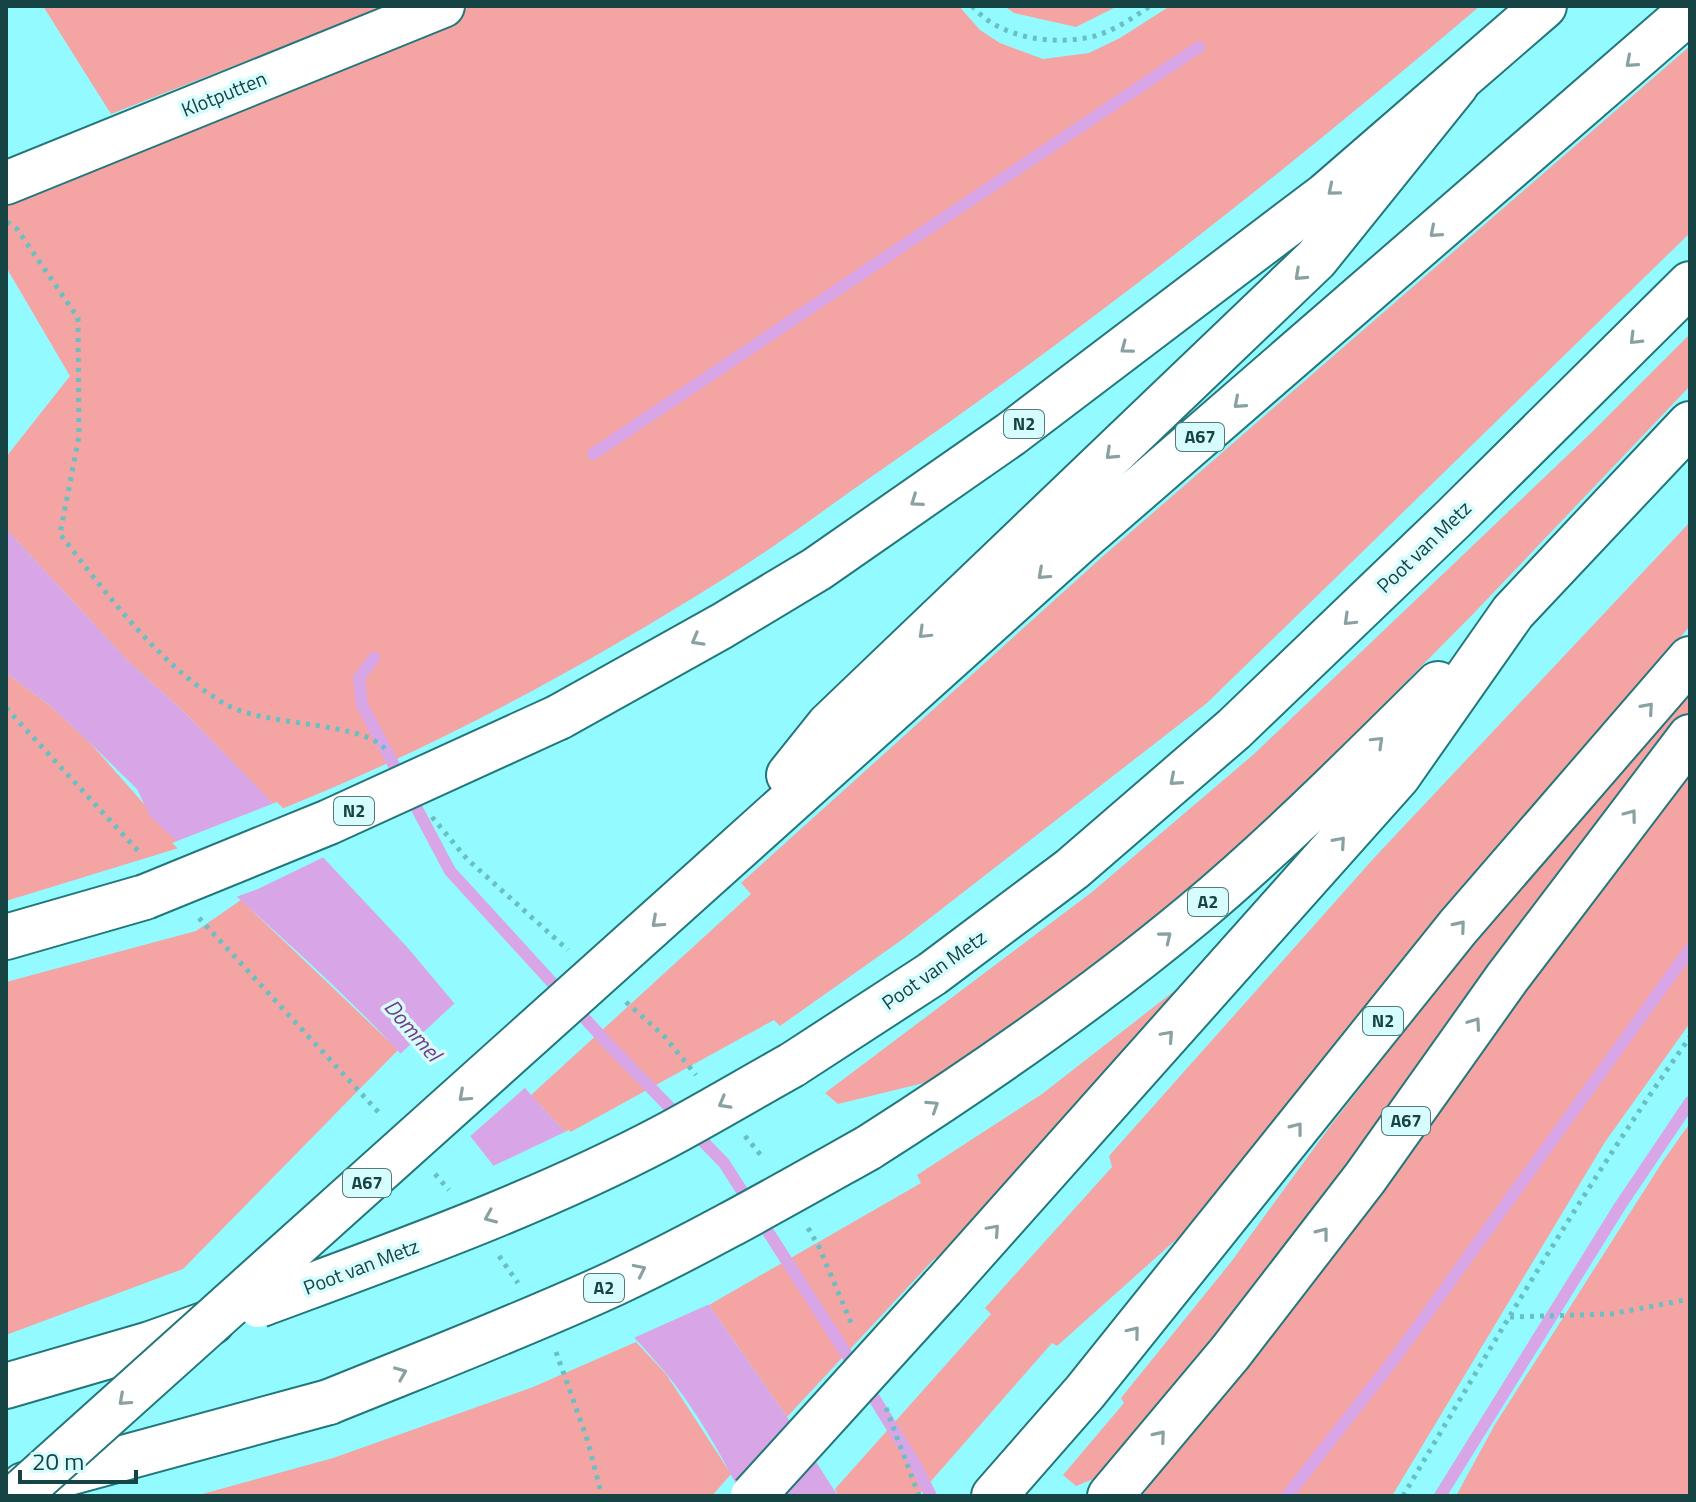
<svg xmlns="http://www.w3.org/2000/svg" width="1696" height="1502" font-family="'Titillium Web',sans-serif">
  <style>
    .green { fill: #f5a4a4 }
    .water { fill: #d8a5e7 }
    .pier { fill: #93fbff }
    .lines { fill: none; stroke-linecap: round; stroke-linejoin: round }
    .stream { stroke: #d8a5e7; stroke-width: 12 }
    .minor-casing { stroke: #23777a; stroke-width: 46 }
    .trunk-casing { stroke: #23777a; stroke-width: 48 }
    .motorway-casing { stroke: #23777a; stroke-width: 48 }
    .path { stroke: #6abfc2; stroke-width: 5; stroke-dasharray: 4 6; stroke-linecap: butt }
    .minor { stroke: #fff; stroke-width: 42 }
    .trunk { stroke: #fff; stroke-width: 44 }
    .motorway { stroke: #fff; stroke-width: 44 }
    .trunk-bridge-casing { stroke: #23777a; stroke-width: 48; stroke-linecap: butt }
    .motorway-bridge-casing { stroke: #23777a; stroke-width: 48; stroke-linecap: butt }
    .trunk-bridge { stroke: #fff; stroke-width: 44 }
    .motorway-bridge { stroke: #fff; stroke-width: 44 }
    .oneway { stroke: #8aa1a2 }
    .labels { text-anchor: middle; stroke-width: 7; stroke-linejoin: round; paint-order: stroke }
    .shield { fill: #d7fcfd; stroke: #507a7c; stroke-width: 2 }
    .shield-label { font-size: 18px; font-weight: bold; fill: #164344 }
    .street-label { font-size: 20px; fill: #164344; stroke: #d7fcfd }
    .water-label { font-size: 22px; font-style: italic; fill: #773a87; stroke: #d7fcfd }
  </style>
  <rect width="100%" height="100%" fill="#93fbff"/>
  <path class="green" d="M43 6H387L111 114Z
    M472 6H959L980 30 1000 43 1043 59 1089 53 1120 38 1170 6H1480C1287 170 1088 327 881 470 829 506 778 545 725 578 584 667 434 748 279 810L186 714 128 661 6 529V457L70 376 6 267V196Z
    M1004 6H1118L1076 27 1014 13Z
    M1690 46V233L1207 703 903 939 780 1026 774 1020 567 1134 531 1095 751 894 741 883 1101 558Z
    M1690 334V386L1475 612 1290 799 1135 937 936 1080 838 1104 825 1093 1092 892 1254 754 1592 432Z
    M1690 522V626L1441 914 1188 1229 1057 1346 1052 1343 918 1496H838L835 1489 991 1314 985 1308 1112 1167 1109 1156 1373 859Z
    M6 673 52 707 92 745 182 847 6 901Z
    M1690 691V725L1113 1471 1076 1486 1063 1475 1124 1403 1121 1398 1231 1262 1331 1125 1474 942Z
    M1690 764V1023L1605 1142 1392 1496H1142Z
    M241 900 398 1050 183 1269 6 1335V982L196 931Z
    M1205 967 941 1262 935 1258 787 1417 709 1305 921 1183 917 1175 1042 1094Z
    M1690 1123V1496H1456L1494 1426 1663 1161Z
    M636 1342 666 1374 731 1474 712 1496H195L333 1458 533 1387Z"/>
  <path class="water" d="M6 529 128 661 186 714 260 790 408 948 531 1095 567 1134 709 1305 787 1417 838 1496H742C721 1454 695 1408 665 1372 632 1334 597 1298 565 1258 509 1188 458 1115 397 1050 320 966 231 895 150 816L137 789 92 745 52 707 6 673Z"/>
  <path class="pier" d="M277 802 328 855 258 889 233 898 172 843Z
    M457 1001 528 1085 467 1139 398 1056Z
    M569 1130 712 1303 629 1340 562 1261 491 1167Z"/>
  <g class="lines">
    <path class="stream" d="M593 454 1199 47
      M374 658 359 678 362 705 450 871 610 1046 680 1118
      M693 1131 724 1163 856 1369
      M866 1385 916 1466 931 1496
      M1287 1496 1395 1358 1690 949
      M1440 1496 1620 1206 1690 1102"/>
    <defs>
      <path id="minor" d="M6 183 443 6"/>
      <path id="trunk" d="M559 717 722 626 817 569 1011 434 1326 195 1544 6
        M6 937 145 897
        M994 1496 1085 1392 1458 927 1690 659"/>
      <path id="motorway" d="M789 775 829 725 1316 259 1456 85
        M715 869 1083 538 1690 11
        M792 1065 932 974 1072 869 1234 729 1454 518 1690 284
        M868 1148C981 1076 1091 1000 1194 914 1280 842 1359 762 1438 684
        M942 1288 1398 776 1513 612 1690 424
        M6 1386 150 1344 212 1322
        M24 1485 329 1402
        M1110 1496 1230 1353 1365 1178 1507 978 1690 737"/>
    </defs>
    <use href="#minor" class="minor-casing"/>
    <use href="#trunk" class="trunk-casing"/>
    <use href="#motorway" class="motorway-casing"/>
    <path class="path" d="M972 6C1000 39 1054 46 1095 36 1115 30 1133 18 1150 6
      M7 222 17 229 78 318 79 436 60 534C105 592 163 670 227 705 267 727 363 721 386 750
      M6 708 141 854
      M432 817 467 859 568 950
      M199 918 382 1116
      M626 1002 664 1036 696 1075
      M745 1136 764 1159
      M435 1174 449 1190
      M808 1228 819 1247 852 1325
      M499 1256 518 1283
      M1510 1317 1611 1314 1690 1299
      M556 1352 587 1439 602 1496
      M886 1408 919 1496
      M1403 1496C1495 1340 1586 1184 1690 1037"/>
    <use href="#minor" class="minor"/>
    <use href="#trunk" class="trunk"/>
    <use href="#motorway" class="motorway"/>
    <defs>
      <path id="trunk-bridge" d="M145 897 329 822 559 717"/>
      <path id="motorway-bridge" d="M259 1305C396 1254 535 1205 664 1137 707 1114 749 1089 792 1065
        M329 1402C425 1363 522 1326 615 1283 702 1242 784 1195 868 1148
        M17 1496 715 869
        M753 1496 942 1288"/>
    </defs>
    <use href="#trunk-bridge" class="trunk-bridge-casing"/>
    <use href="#motorway-bridge" class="motorway-bridge-casing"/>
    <use href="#trunk-bridge" class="trunk-bridge"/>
    <use href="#motorway-bridge" class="motorway-bridge"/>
  </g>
  <defs><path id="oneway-chevron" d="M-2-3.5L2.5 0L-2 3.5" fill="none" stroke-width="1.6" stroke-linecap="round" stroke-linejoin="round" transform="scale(2)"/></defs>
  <g class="oneway">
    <use href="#oneway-chevron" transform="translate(1631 62) rotate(139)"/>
    <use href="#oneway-chevron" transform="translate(1333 190) rotate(140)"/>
    <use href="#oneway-chevron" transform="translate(1435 232) rotate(139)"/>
    <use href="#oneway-chevron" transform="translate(1300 275) rotate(137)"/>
    <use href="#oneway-chevron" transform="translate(1635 339) rotate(135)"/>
    <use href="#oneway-chevron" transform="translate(1126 348) rotate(143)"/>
    <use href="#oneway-chevron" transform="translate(1239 403) rotate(139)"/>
    <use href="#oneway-chevron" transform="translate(1111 454) rotate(137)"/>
    <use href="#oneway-chevron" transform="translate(916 501) rotate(145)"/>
    <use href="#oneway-chevron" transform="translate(1043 574) rotate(138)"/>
    <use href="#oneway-chevron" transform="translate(1349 620) rotate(136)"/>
    <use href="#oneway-chevron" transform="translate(924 633) rotate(136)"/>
    <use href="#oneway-chevron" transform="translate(697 640) rotate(151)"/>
    <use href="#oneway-chevron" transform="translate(1648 708) rotate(-49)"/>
    <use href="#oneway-chevron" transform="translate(1378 742) rotate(-44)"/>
    <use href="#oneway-chevron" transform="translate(1175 780) rotate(139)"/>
    <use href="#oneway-chevron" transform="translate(1631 815) rotate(-53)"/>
    <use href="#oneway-chevron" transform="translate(1340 842) rotate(-49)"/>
    <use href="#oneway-chevron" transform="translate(657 922) rotate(138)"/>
    <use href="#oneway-chevron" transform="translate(1460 926) rotate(-50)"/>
    <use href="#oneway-chevron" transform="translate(1166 937) rotate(-39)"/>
    <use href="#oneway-chevron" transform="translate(1475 1023) rotate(-55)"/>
    <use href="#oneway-chevron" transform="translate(1168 1036) rotate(-48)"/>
    <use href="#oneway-chevron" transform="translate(464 1096) rotate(138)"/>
    <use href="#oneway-chevron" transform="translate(724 1103) rotate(151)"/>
    <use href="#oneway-chevron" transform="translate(933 1106) rotate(-33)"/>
    <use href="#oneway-chevron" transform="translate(1297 1128) rotate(-52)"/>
    <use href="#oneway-chevron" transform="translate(490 1217) rotate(157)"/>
    <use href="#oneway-chevron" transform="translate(994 1230) rotate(-48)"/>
    <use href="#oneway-chevron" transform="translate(1323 1233) rotate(-52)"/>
    <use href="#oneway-chevron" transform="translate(640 1270) rotate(-26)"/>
    <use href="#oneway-chevron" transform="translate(1134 1332) rotate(-51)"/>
    <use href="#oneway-chevron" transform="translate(401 1373) rotate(-22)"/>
    <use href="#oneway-chevron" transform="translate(124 1400) rotate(138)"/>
    <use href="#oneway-chevron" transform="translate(1160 1436) rotate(-50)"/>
  </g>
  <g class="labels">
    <g class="shield">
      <rect x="1004" y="410" width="40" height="28" rx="6"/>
      <rect x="1176" y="423" width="48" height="28" rx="6"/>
      <rect x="334" y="797" width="40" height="28" rx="6"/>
      <rect x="1188" y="888" width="40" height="28" rx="6"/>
      <rect x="1363" y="1007" width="40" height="28" rx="6"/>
      <rect x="1382" y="1107" width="48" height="28" rx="6"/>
      <rect x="343" y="1169" width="48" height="28" rx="6"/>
      <rect x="584" y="1274" width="40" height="28" rx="6"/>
    </g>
    <g class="shield-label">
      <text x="1024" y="430">N2</text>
      <text x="1200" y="443">A67</text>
      <text x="354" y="817">N2</text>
      <text x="1208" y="908">A2</text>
      <text x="1383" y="1027">N2</text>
      <text x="1406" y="1127">A67</text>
      <text x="367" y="1189">A67</text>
      <text x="604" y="1294">A2</text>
    </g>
    <g class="street-label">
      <text transform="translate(224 94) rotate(-22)" y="7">Klotputten</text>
      <text transform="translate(1424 547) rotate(-44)" y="7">Poot van Metz</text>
      <text transform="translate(934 970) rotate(-35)" y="7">Poot van Metz</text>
      <text transform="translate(361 1267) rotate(-21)" y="7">Poot van Metz</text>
    </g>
    <g class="water-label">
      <text transform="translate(413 1030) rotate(49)" y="8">Dommel</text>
    </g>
  </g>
  <rect width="1696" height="1502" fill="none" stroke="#164344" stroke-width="16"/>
  <path d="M20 1470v12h116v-12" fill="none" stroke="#164344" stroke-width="4"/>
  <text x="32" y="1470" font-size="24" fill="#164344" stroke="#d7fcfd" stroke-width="6" paint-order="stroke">20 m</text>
</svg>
